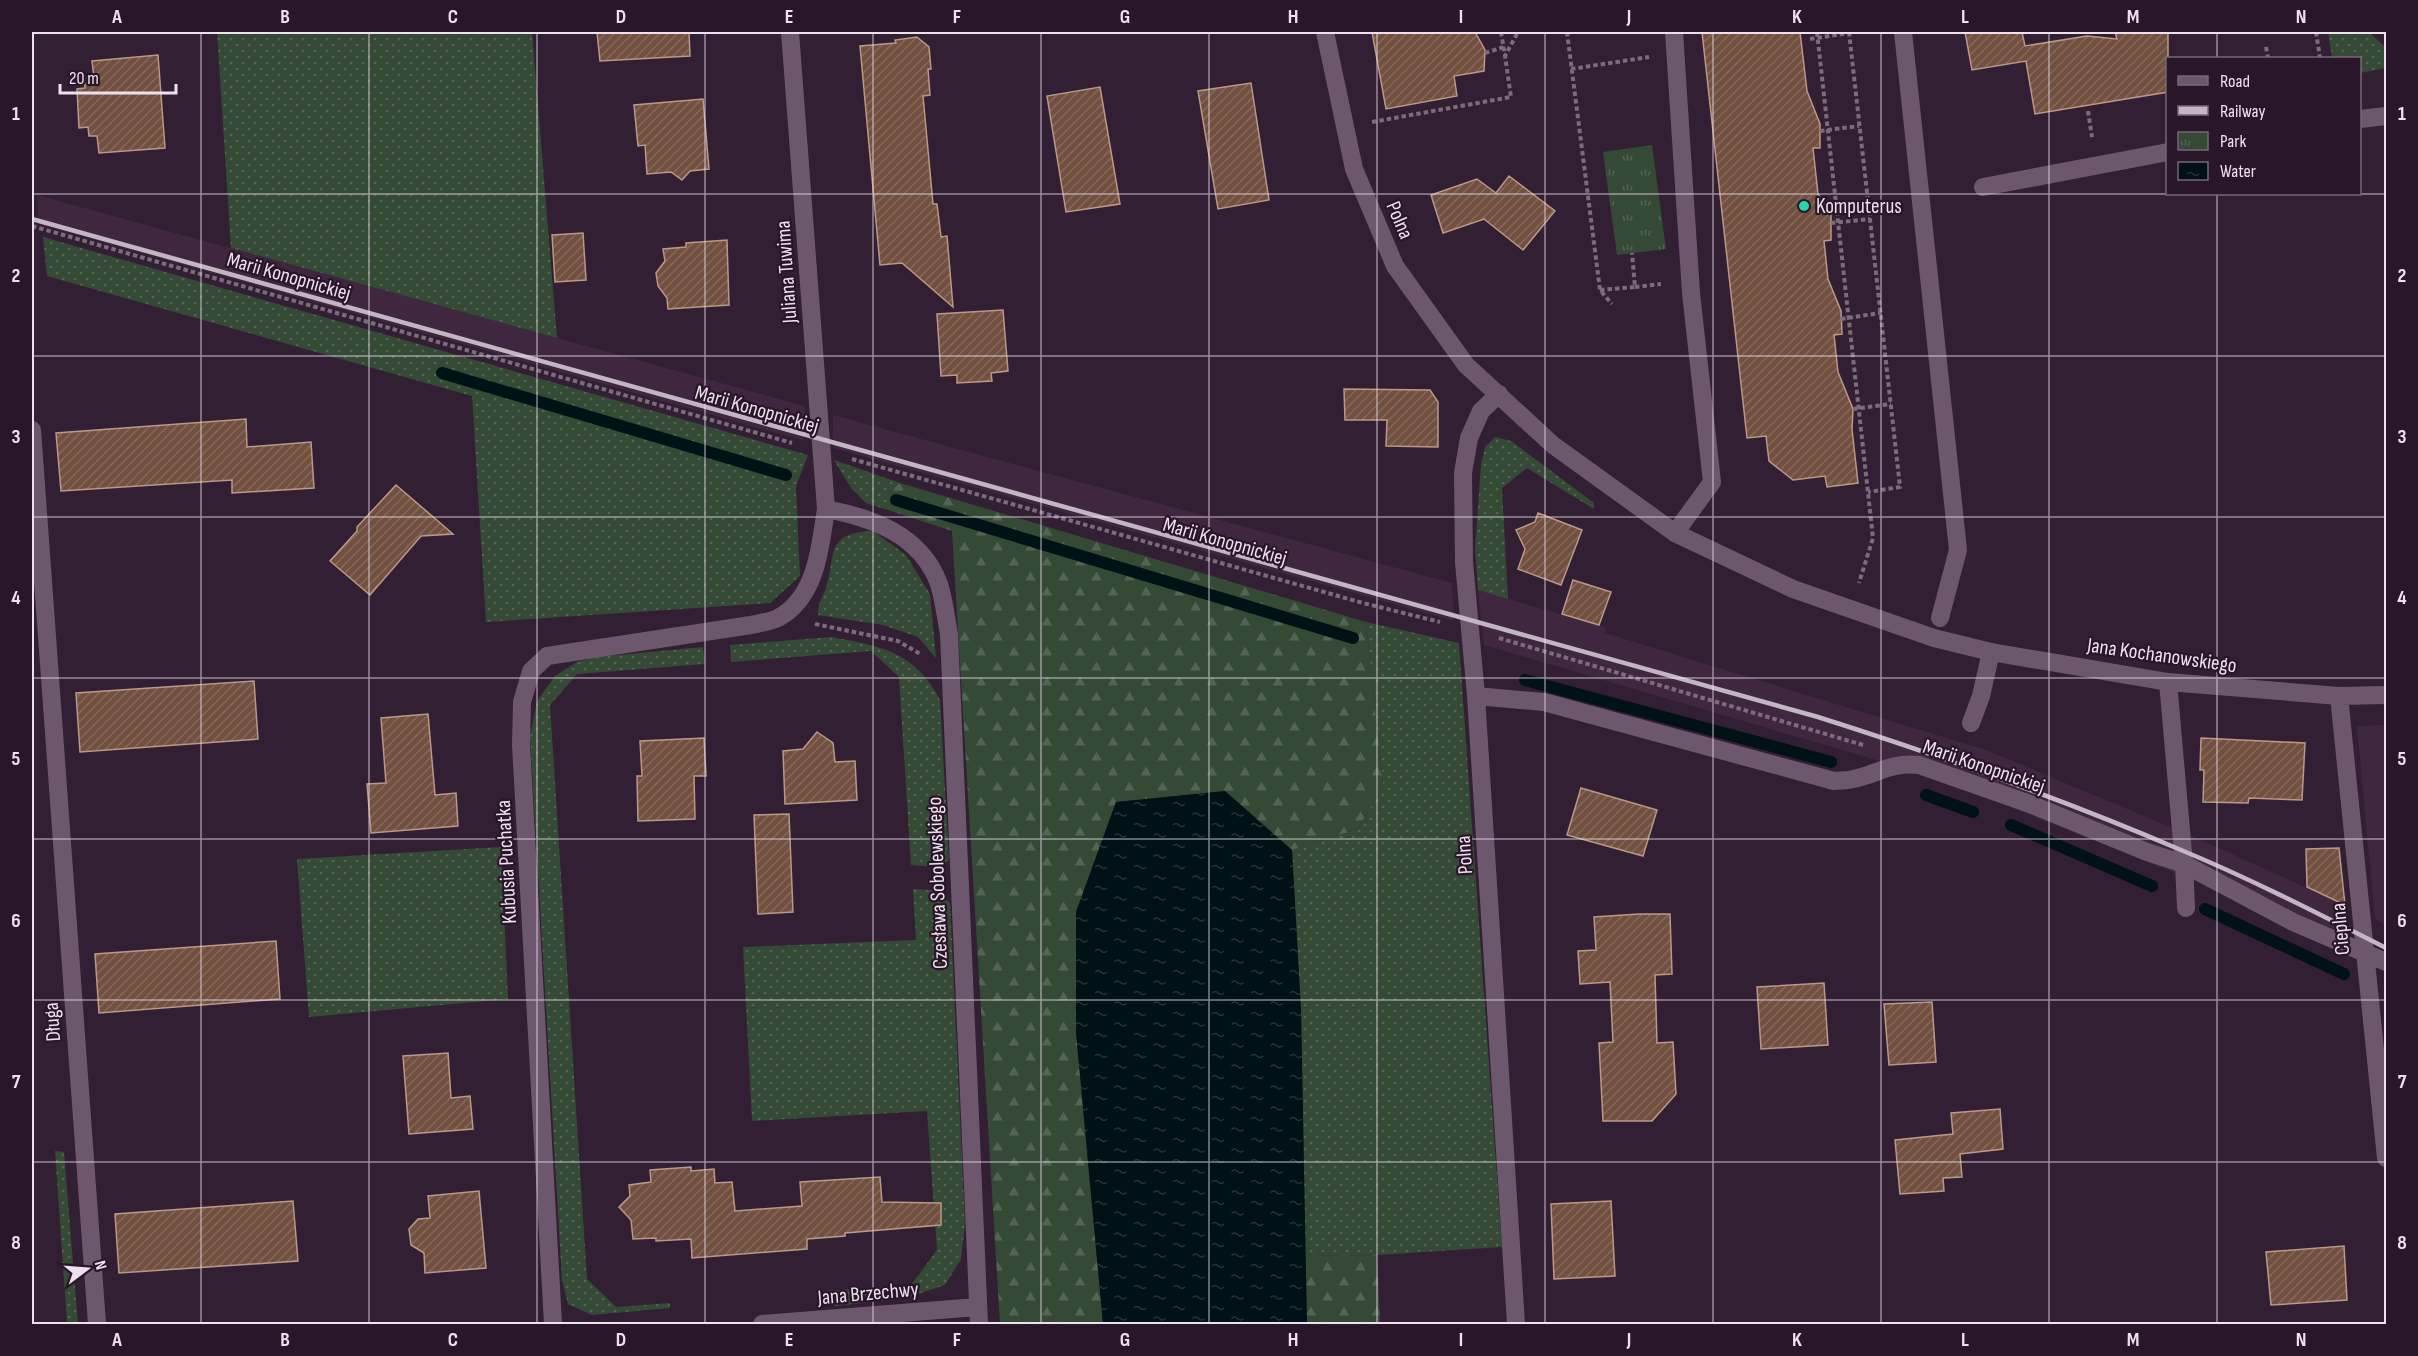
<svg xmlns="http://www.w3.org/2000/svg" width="2418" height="1356" font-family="'Sofia Sans Condensed',sans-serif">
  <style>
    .built { fill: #3f273f }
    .grass { fill: url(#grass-dots) }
    .forest { fill: url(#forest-firs) }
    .park { fill: url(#park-tufts) }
    .water { fill: url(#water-ripples) }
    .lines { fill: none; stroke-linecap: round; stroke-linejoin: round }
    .stream { stroke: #001216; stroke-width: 12 }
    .building { fill: url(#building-hatch); stroke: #b99989; stroke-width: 1.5 }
    .path { stroke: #7d6b7d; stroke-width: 4; stroke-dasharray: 4.5 3; stroke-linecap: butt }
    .lane { stroke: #6d576d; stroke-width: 18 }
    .street { stroke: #6d576d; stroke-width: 18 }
    .rail { stroke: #c3b5c3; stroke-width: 4.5 }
    .grid { fill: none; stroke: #eee1ee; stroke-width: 1.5; stroke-opacity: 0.55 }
    .poi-dot { fill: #29d5ad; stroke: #291629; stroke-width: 2 }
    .labels { text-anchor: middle; stroke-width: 4.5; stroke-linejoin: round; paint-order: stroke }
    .poi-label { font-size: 21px; fill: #eee1ee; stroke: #291629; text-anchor: start }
    .street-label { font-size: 21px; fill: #eee1ee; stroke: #291629 }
    .neatline { fill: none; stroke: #eee1ee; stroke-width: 2 }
    .grid-label { font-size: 20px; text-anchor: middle; font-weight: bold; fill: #eee1ee }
  </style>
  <defs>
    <pattern id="grass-dots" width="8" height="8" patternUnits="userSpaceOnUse" patternTransform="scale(1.5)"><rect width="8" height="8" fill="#344a35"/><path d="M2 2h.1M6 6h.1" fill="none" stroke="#526453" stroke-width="1.8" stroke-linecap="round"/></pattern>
    <pattern id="forest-firs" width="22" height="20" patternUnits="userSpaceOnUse" patternTransform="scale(1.5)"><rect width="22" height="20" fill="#344a35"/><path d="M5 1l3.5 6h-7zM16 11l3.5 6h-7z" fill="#526453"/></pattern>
    <pattern id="park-tufts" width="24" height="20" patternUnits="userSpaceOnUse" patternTransform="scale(1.5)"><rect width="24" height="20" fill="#344a35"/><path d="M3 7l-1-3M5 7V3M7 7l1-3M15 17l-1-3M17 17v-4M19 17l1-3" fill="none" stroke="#526453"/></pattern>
    <pattern id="water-ripples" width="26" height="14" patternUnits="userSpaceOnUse" patternTransform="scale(1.5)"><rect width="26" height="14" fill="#001216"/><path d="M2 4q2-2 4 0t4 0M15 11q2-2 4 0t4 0" fill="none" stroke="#263438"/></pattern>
    <pattern id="building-hatch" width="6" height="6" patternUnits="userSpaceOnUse" patternTransform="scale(1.5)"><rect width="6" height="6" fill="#71503f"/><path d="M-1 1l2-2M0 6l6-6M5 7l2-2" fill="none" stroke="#86695b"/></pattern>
  </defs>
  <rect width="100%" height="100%" fill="#331f33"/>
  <path class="built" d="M37 195 805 406 804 441 39 224Z
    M833 415 1452 583 1454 621 833 448Z
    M1478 590 1605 627V633L1986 750 2192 836 2345 905 2348 955 2194 881 1941 779 1484 645Z
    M2386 725V926L2375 919 2357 726Z"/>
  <path class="grass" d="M217 32H532L557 338 231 248Z
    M2328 32H2369L2386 48V68L2360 73V58H2332Z
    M43 237 808 455 796 486 800 576 770 603 486 622 472 396 47 276Z
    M1495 437 1511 441 1594 503V509L1527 468 1502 488 1508 599 1478 590 1475 550 1481 465 1485 447Z
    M834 460 900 483 889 492 891 511 866 503 851 488Z
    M873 531 906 555 930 594 936 658 918 637 883 625 818 615C818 603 822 599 826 588 837 554 824 533 873 531Z
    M1366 622 1459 643 1502 1247 1377 1255 1305 1256 1301 1010 1292 850 1358 829 1383 785Z
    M831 637C880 646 915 651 940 700L949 860 939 867 911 865 899 677 871 651 731 662 730 645Z
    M703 647 705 664 577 674 550 705 587 1279 616 1307 670 1303V1308L592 1315 568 1304 562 1280 530 737 537 701 555 676 577 662 596 657Z
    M501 847 508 999 309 1017 297 859Z
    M913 889 937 890 950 903 965 1224 961 1259 945 1285 906 1298 835 1306 824 1291 911 1285 937 1250 927 1111 752 1121 743 947 916 940Z
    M55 1151 64 1152 78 1324H67Z"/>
  <path class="forest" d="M900 483 1366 622 1383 785 1358 829 1292 850 1225 791 1116 802 1076 912V1032L1103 1324H1000L952 531 891 511 889 492Z
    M1377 1255 1380 1324H1307L1305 1256Z"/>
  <path class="park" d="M1652 145 1666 249 1617 255 1603 152Z"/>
  <path class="water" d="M1225 791 1292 850 1301 1010 1307 1324H1103L1076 1032V912L1116 802Z"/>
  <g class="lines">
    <path class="stream" d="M442 373 786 475
      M896 500 1353 638
      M1525 680 1831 762
      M1926 795 1973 812
      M2011 825 2152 886
      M2205 909 2344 974"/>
  </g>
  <path class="building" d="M597 32H689L690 56 600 61Z
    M1372 32H1475L1485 50 1484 71 1454 76 1457 96 1386 109Z
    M1702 32H1800L1807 91 1820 124V148H1813L1818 194 1831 215V240L1824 241 1828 279 1841 311 1842 334 1834 335 1838 372 1853 409 1852 429 1858 483 1827 487 1825 476 1793 480 1769 461 1766 436 1747 438Z
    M1965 32H2022L2025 46 2087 36 2117 39 2115 32H2168V92L2035 114 2026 61 1972 70Z
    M917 37 929 47 931 69H928L930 95 923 96 933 204H937L941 237 947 236 953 307 902 263 880 265 860 46 896 43 895 40Z
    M158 55 165 148 99 153 97 136H89L88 127 79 128 77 89 85 88 84 79 94 78 92 61Z
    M1251 83 1269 200 1218 209 1198 91Z
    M1100 87 1120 204 1066 212 1047 96Z
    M703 99 709 169 690 171 682 180 671 172 647 174 645 145 638 146 634 105Z
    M1509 176 1555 211 1523 250 1484 219 1443 233 1431 195 1477 179 1496 193Z
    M583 233 586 280 555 282 552 235Z
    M727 240 729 305 668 309 667 298 658 286 656 273 665 261 663 249 686 247V243Z
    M1003 310 1008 371 991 373 992 381 957 383V375L941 376 937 314Z
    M1344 389 1430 390 1438 402V447L1386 446 1387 420H1345Z
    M246 419 247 447 311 442 314 488 232 493V480L61 491 56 433Z
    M396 485 453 534 421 536 370 595 330 561 357 531V527Z
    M1538 513 1582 530 1561 585 1518 569 1525 549 1516 530 1535 522Z
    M1573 580 1611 592 1599 625 1562 614Z
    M254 681 258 739 80 752 76 693Z
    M428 714 435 795 456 793 458 826 371 833 367 784 386 783 381 718Z
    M817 732 833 743 835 762 855 761 857 800 785 804 783 751 803 749Z
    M704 738 706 776H694L695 819 638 821 637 776H642L640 741Z
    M2201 738 2305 743 2302 800 2249 798 2248 803 2203 802 2204 770H2200Z
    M1581 788 1657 810 1643 856 1567 835Z
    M789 814 793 912 758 914 754 815Z
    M2339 848 2345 905 2307 887 2306 849Z
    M1639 914H1670L1672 974 1655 975 1657 1043 1673 1042 1676 1094 1652 1121H1603L1599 1043 1613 1042 1610 982 1580 984 1578 951 1596 950 1594 917Z
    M276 941 280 999 99 1013 95 954Z
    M1824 983 1828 1045 1761 1049 1757 987Z
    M1932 1002 1936 1062 1889 1065 1884 1004Z
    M448 1053 451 1098 470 1096 473 1129 409 1134 403 1056Z
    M2000 1109 2003 1149 1960 1154 1962 1177 1943 1178 1944 1191 1900 1194 1895 1140 1953 1134 1951 1113Z
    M691 1167V1171L714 1169 715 1183 732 1182 735 1211 802 1206 800 1182 880 1177 882 1202 941 1203V1225L845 1233V1236L807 1239V1249L692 1258 691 1239 656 1241V1238L633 1239 631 1220 619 1207 630 1196 629 1185 651 1182 650 1170Z
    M479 1191 486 1268 425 1273 424 1253 411 1245 409 1229 418 1219 430 1218 428 1196Z
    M293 1201 298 1261 119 1273 115 1214Z
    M1611 1201 1615 1276 1554 1279 1551 1204Z
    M2344 1246 2347 1300 2271 1305 2266 1252Z"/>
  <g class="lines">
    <path class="path" d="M1501 32 1505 56 1518 32
      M1567 32 1600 290 1612 304
      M1817 32 1873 538 1859 583
      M1849 32 1900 487 1868 492
      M2316 32 2320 58
      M1810 39 1849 33
      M2266 47 2268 58
      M1485 53 1504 47
      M1571 69 1649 57
      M2088 111 2092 137
      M1372 122 1511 97 1505 56
      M1820 131 1859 126
      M1831 223 1870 219
      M32 226 792 443
      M1635 287 1661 284
      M1600 290 1635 287 1632 253
      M1841 319 1880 313
      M1853 409 1891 404
      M852 459 1363 603 1440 622
      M815 624 898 641 922 655
      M1499 638 1863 745"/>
    <path class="lane" d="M1674 32 1691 293 1712 482 1675 533
      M1971 723 1981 696 1991 652
      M2184 864 2186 908"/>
    <path class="street" d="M1325 32 1354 169 1395 266 1466 365 1553 445 1675 533 1793 589 1934 638 1991 652 2168 682 2339 696 2386 695
      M1903 32 1958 550 1940 618
      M2360 119 2386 116
      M1983 187 2168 152
      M1499 394 1481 411 1469 438 1463 473 1464 562 1476 696 1516 1324
      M32 430 97 1324
      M826 509C873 518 921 535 939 584 944 600 946 618 949 634L979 1324
      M2168 682 2184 864
      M1476 696 1544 702 1834 781C1840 780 1847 781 1853 779 1878 774 1891 762 1919 765L2030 804 2147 852 2184 864 2293 922 2386 962
      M2339 696 2386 1158
      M553 1324 521 745 522 702 531 671 547 656 751 625C759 623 770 622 778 618 817 597 820 547 826 509L790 32
      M762 1324 977 1307"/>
    <path class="rail" d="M32 219 1818 717C1941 756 2062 799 2181 850 2251 879 2319 914 2386 948"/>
  </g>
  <path class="grid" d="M201 32V1324M369 32V1324M537 32V1324M705 32V1324M873 32V1324M1041 32V1324M1209 32V1324M1377 32V1324M1545 32V1324M1713 32V1324M1881 32V1324M2049 32V1324M2217 32V58M32 194H2386M2217 194V1324M32 356H2386M32 517H2386M32 678H2386M32 839H2386M32 1000H2386M32 1162H2386"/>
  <circle class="poi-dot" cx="1804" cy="206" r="6"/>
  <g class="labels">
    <g class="poi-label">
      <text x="1816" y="213">Komputerus</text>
    </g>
    <g class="street-label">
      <text transform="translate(1400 220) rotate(67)" y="7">Polna</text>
      <text transform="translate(786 272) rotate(-94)" y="7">Juliana Tuwima</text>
      <text transform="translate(289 276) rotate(16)" y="7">Marii Konopnickiej</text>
      <text transform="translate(757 409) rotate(16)" y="7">Marii Konopnickiej</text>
      <text transform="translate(1225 541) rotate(16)" y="7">Marii Konopnickiej</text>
      <text transform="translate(2162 655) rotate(8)" y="7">Jana Kochanowskiego</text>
      <text transform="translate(1984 766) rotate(19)" y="7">Marii Konopnickiej</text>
      <text transform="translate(1464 855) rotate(-94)" y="7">Polna</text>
      <text transform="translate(506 862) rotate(-93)" y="7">Kubusia Puchatka</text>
      <text transform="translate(937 883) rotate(-92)" y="7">Czesława Sobolewskiego</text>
      <text transform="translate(2340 929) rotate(-95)" y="7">Cieplna</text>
      <text transform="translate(52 1022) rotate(-94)" y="7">Długa</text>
      <text transform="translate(868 1293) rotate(-5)" y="7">Jana Brzechwy</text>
    </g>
  </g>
  <rect width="2418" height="1356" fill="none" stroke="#291629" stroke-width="66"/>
  <rect x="2166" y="57" width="195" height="138" fill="#291629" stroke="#786778" stroke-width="1.5"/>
  <rect x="2178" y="76" width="30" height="9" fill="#6d576d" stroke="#786778" stroke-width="1.5"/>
  <text x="2220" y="87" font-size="18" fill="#eee1ee">Road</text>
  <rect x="2178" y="106" width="30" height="9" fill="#c3b5c3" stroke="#786778" stroke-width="1.5"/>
  <text x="2220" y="117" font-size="18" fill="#eee1ee">Railway</text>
  <rect x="2178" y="132" width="30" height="18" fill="url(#park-tufts)" stroke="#786778" stroke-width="1.5"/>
  <text x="2220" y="147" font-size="18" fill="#eee1ee">Park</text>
  <rect x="2178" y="162" width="30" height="18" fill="url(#water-ripples)" stroke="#786778" stroke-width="1.5"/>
  <text x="2220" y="177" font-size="18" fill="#eee1ee">Water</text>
  <g transform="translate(87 1269) rotate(74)" stroke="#291629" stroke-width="4.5" paint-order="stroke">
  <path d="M0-4.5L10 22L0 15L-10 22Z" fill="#eee1ee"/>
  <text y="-9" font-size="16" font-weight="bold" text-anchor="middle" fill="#eee1ee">N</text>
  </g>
  <path d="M60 84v9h116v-9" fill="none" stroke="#eee1ee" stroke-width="3"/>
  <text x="69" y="84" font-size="18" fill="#eee1ee" stroke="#291629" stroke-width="4.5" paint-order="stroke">20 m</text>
  <rect x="33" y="33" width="2352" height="1290" class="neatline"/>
  <g class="grid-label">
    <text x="117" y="23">A</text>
    <text x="285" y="23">B</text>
    <text x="453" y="23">C</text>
    <text x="621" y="23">D</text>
    <text x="789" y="23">E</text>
    <text x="957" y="23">F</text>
    <text x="1125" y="23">G</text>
    <text x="1293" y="23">H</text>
    <text x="1461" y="23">I</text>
    <text x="1629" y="23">J</text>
    <text x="1797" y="23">K</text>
    <text x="1965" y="23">L</text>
    <text x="2133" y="23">M</text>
    <text x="2301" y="23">N</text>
    <text x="16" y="120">1</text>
    <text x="2402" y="120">1</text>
    <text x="16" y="282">2</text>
    <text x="2402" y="282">2</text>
    <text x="16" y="443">3</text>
    <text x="2402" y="443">3</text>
    <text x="16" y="604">4</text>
    <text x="2402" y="604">4</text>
    <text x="16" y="765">5</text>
    <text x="2402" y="765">5</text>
    <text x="16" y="927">6</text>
    <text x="2402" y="927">6</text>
    <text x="16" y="1088">7</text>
    <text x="2402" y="1088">7</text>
    <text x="16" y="1249">8</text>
    <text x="2402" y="1249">8</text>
    <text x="117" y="1346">A</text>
    <text x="285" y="1346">B</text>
    <text x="453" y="1346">C</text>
    <text x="621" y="1346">D</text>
    <text x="789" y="1346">E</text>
    <text x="957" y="1346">F</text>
    <text x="1125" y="1346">G</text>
    <text x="1293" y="1346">H</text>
    <text x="1461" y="1346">I</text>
    <text x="1629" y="1346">J</text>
    <text x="1797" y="1346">K</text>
    <text x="1965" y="1346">L</text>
    <text x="2133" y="1346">M</text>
    <text x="2301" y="1346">N</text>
  </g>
</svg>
